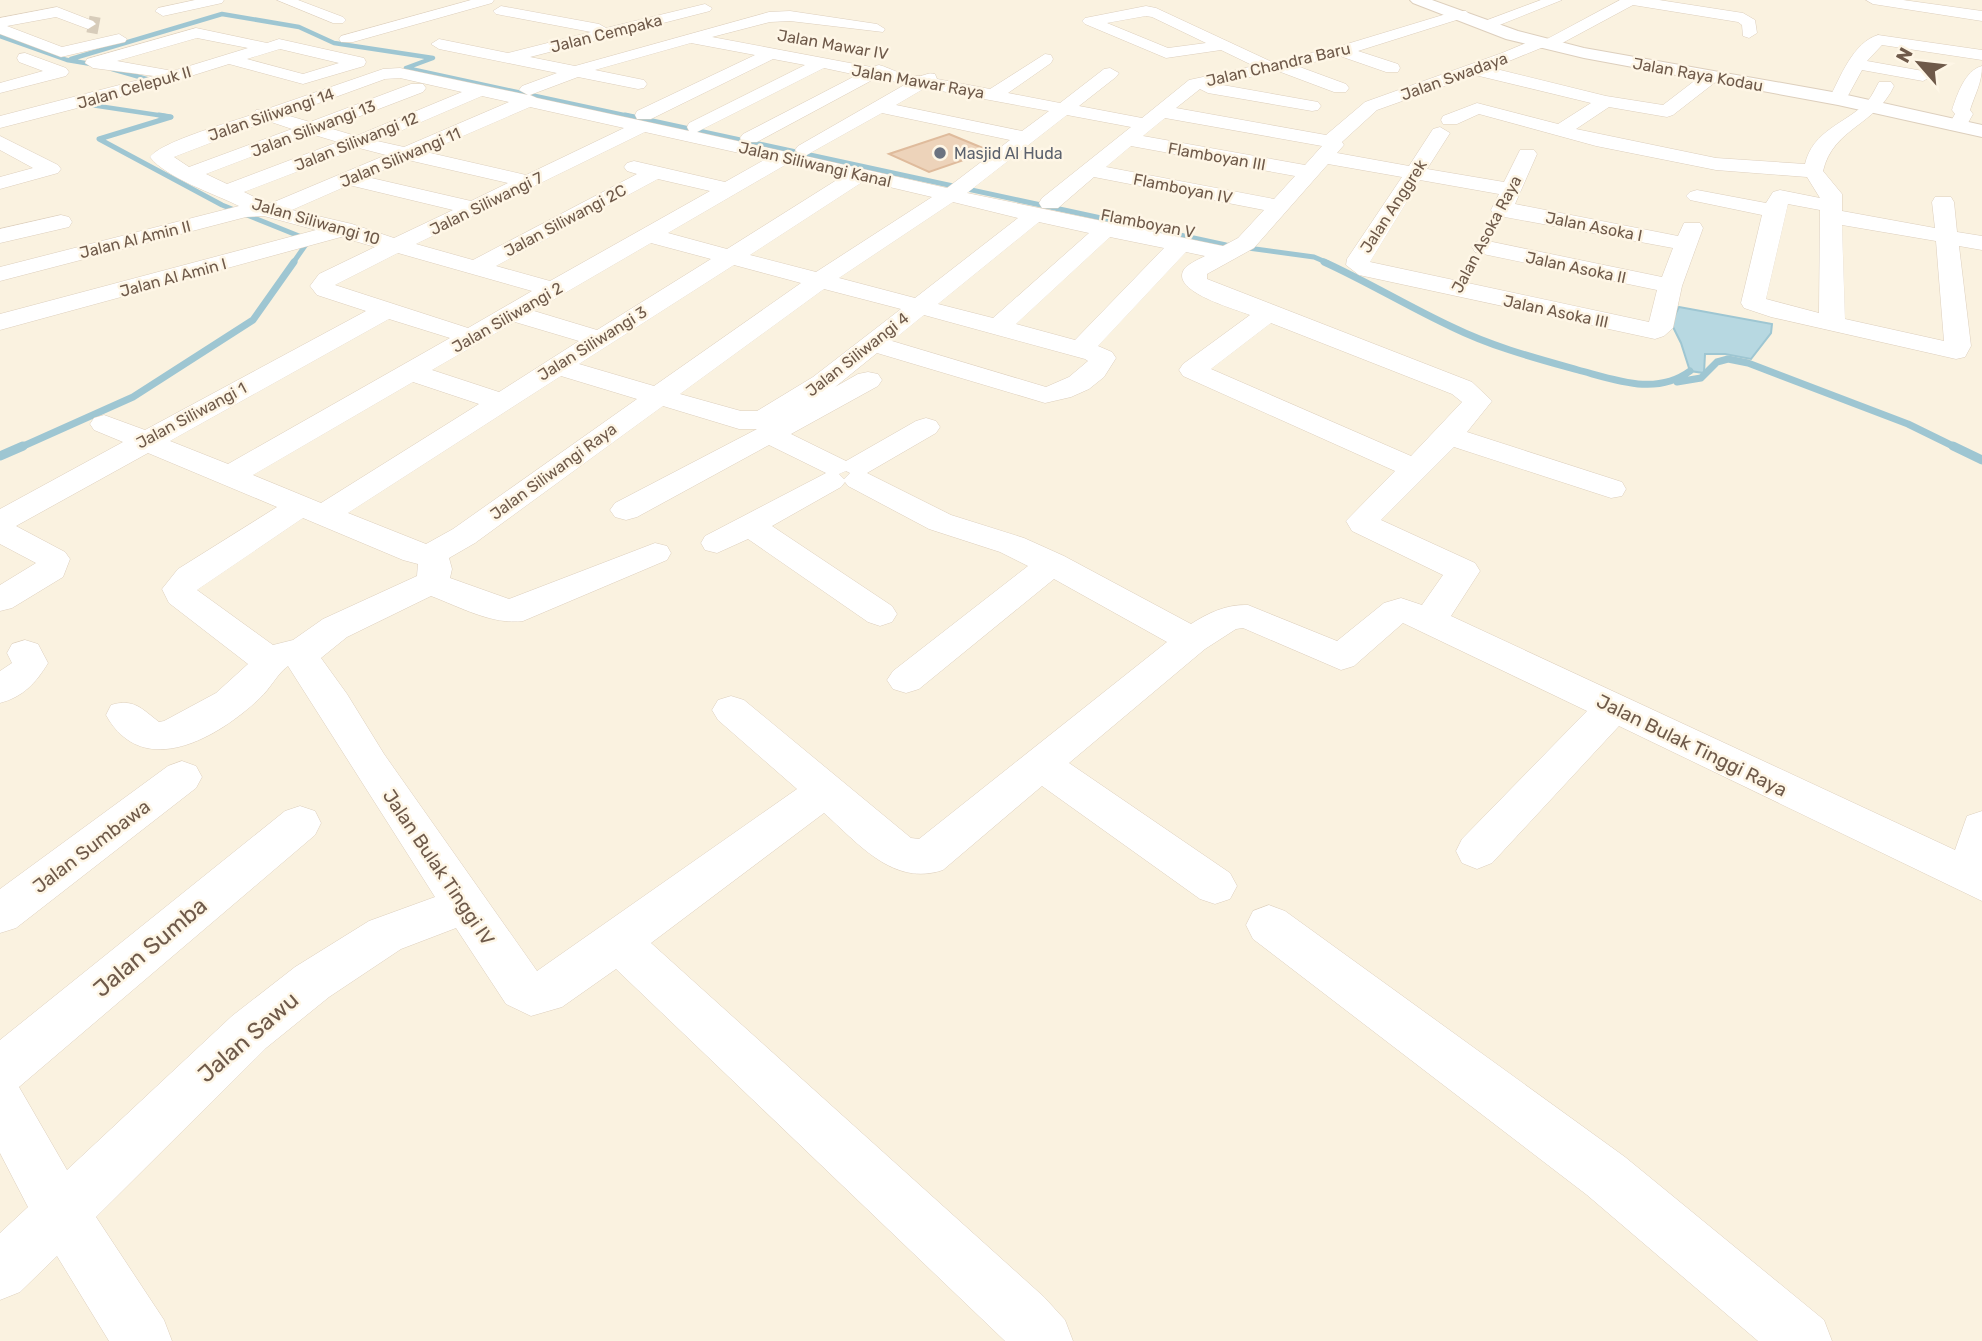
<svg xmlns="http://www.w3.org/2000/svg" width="1982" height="1341" font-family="Rubik,sans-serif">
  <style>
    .water { fill: #b7d8e1; stroke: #9ec6d2; stroke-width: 2 }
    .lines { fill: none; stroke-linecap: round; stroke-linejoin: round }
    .stream-far3 { stroke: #9ec6d2; stroke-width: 4.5 }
    .stream-far2 { stroke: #9ec6d2; stroke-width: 5 }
    .stream-far1 { stroke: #9ec6d2; stroke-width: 7 }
    .stream { stroke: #9ec6d2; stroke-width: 9 }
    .building { fill: #edd3ba; stroke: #dfbb9c; stroke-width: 2 }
    .minor-tunnel { stroke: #d7ccba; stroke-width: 17; stroke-dasharray: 17 8; stroke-linecap: butt }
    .minor-casing { stroke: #ddcfbd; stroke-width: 1 }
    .tertiary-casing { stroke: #ddcfbd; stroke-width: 2 }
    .minor { fill: #fff; fill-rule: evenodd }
    .tertiary { fill: #fff; fill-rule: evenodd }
    .worship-dot { fill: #6b7280; stroke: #fef6e6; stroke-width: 2.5 }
    .labels { text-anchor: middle; stroke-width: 5; stroke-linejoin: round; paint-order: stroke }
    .far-street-label { font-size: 16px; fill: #6f5a4a; stroke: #fef6e6 }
    .far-worship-label { font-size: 16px; fill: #5b616d; stroke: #fef6e6; text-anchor: start }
    .street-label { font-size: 19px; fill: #6f5a4a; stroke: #fef6e6 }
    .near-street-label { font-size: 23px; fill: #6f5a4a; stroke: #fef6e6 }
  </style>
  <rect width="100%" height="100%" fill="#faf2e0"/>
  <path class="water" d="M1679 307 1772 324 1771 333 1751 359 1725 354H1705L1704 373 1690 371 1681 343 1671 323Z"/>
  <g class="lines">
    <path class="stream-far3" d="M0 36 67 60 97 65
      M71 59 222 14 299 27 334 43 433 58 406 68
      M406 68 633 117
      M112 69 150 80 146 81
      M78 103 171 117"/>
    <path class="stream-far2" d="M159 115 171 117 99 139 222 205 309 240 293 263
      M625 115 1226 245 1314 257 1328 263"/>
    <path class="stream-far1" d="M1324 262C1368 282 1409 307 1452 327 1493 347 1535 358 1578 370 1616 380 1656 396 1690 371
      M1677 382 1701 378 1717 362 1728 359 1748 363 1908 424 1957 448
      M19 448 133 397 253 320 294 262"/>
    <path class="stream" d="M1953 446 1982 460
      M0 456 23 446"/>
  </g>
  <path class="building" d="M949 134 990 151 929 172 889 154Z"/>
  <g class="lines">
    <path class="minor-tunnel" d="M88 24 99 26"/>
    <defs>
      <path id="minor" d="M195 0H224L222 3 163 16 155 11 158 8Z
        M277 0H298L343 17 346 20 343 23H333Z
        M471 0H494L492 3 353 42H341L339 39 341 36Z
        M1541 0H1562L1492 28H1482L1479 25 1482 22Z
        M1620 0H1659L1743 13 1755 20 1757 33 1749 38 1743 36 1742 25 1738 22 1633 5 1553 48H1541L1492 68 1606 96 1663 105 1706 72H1718L1721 76 1718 80 1673 115 1667 117 1609 107 1576 129 1716 158 1805 164C1813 130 1845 124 1867 102 1872 96 1875 89 1879 82H1891L1894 86C1876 125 1833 128 1823 171L1842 194V211L1935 228 1932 202 1935 197H1951L1954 202 1957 232 1982 236V250L1959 246 1971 346 1965 357 1956 359 1771 317 1744 308 1741 303 1762 215 1690 200 1686 196 1690 192 1697 190 1766 203 1773 192 1780 190 1820 198 1807 177 1716 170 1596 146 1479 114 1457 124H1443L1441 120 1443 116 1477 103 1558 124 1591 103 1475 75 1377 110 1342 142 1344 145 1337 153 1409 166 1433 129 1440 127 1450 133 1427 169 1504 182 1520 150H1534L1537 154 1515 204 1678 236 1684 223H1700L1703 228 1682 286 1673 328 1664 336 1655 339 1359 275 1346 265 1347 259 1402 177 1328 164 1254 248 1207 274V279L1472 382 1492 401 1467 432 1622 482 1626 489 1622 496 1611 498 1454 447 1381 520 1475 563 1480 571 1451 616 1955 850 1967 816 1982 811V901L1619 726 1492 863 1477 869 1462 863 1456 851 1462 839 1587 711 1403 623 1354 666 1341 670 1243 628 1236 629 1205 649 1069 763 1230 873 1237 886 1230 899 1215 904 1200 899 1042 786 943 870C893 887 858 843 824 813L651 943 1044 1297 1065 1320 1073 1341H1005L616 969 562 1007 531 1016 506 1004 456 928 401 949 329 997 266 1048 96 1217 164 1320 172 1341H109L57 1256 20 1292 0 1300V1233L28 1207 0 1153V1040L285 811 300 806 315 811 321 823 315 835 19 1087 67 1170 232 1016 295 967 369 921 435 897 288 666C277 674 270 689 260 698 219 737 143 782 106 715L111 705C134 698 142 709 159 722L164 721 216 693 248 664 169 603 162 589 178 569 277 507 148 453 16 526 65 552 70 559 63 577 12 608 0 611V585L36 563 0 544V509L123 442 94 430 90 424 94 418 104 415 145 430 366 311 317 295 310 286 319 274 375 247 341 237 0 330V314L316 230 264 216 246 217 0 281V267L239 206C215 194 166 178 150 157 162 141 232 122 254 114L256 110 267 109 383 69 400 68 528 95 519 90 522 86 557 73 439 49 431 44 439 39 508 53 591 32 496 14 493 11 501 6 599 24 606 28 705 4 712 8 710 11 530 57 575 66 769 12 790 11 877 24 885 29 883 32 790 21 770 22 712 37 871 67 879 65C891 68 903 77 918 76 925 76 928 72 935 74L937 79 990 89 1045 54 1051 55 1053 59 1051 63 1008 93 1060 103 1104 69 1110 68 1119 73 1116 77 1079 106 1142 118 1189 80 1254 66 1221 50 1166 58 1085 24 1082 21 1085 18 1146 6 1156 8 1272 62 1337 47 1456 11H1466L1469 14 1466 17 1358 51 1398 64 1400 68 1398 72H1386L1340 56 1297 66 1346 84 1349 88 1346 92H1334L1278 71 1217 84 1318 102 1321 106 1318 110 1312 111 1208 93 1200 89 1176 108 1326 135 1365 102 1502 53 1533 40H1545ZM1146 16 1152 17 1206 43 1168 48 1107 23ZM691 43 755 55 637 111 635 115 637 119H651L773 59 805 65 689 123 687 127 689 131 537 98 530 95 578 77 638 89 644 88 647 84 644 80 595 70ZM824 68 857 75 743 134 740 138 743 142H757L876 78 906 84 798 146 795 150 800 155 697 132ZM400 78 462 92 356 136 329 128 423 92 426 88 423 84H411L310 122 286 115 385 79ZM925 88 1049 111 1022 131 896 105ZM482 96 509 102 404 147 377 141ZM530 107 624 128 526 175 426 152ZM882 113 1010 140 947 188 805 156ZM1067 115 1131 127 1042 198 1039 203 1042 208H1058L1094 177 1264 210 1238 238 1223 246 967 193ZM1165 118 1322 146 1305 165 1143 136ZM268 121 292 129 189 167 174 157ZM645 132 766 159 725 182 634 161 627 163 624 167 627 171 637 174 473 260 416 244ZM311 134 338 142 227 184 206 174ZM1131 146 1295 176 1274 199 1106 167ZM359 148 386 155 274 202 267 203 244 192ZM408 160 508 183 471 201 367 177ZM787 164 843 176 727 249 668 233ZM658 179 710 191 550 281 496 266ZM1420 180 1499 194 1491 210 1494 215 1673 248 1662 277 1483 240 1475 242 1472 247 1475 252 1483 254 1657 290 1649 322 1370 262ZM864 181 932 197 816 272 750 255ZM349 185 453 210 394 238 352 224 292 210ZM953 202 1018 218 915 298 839 278ZM1788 204 1820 210 1819 313 1766 299ZM1039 222 1089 233 993 318 938 304ZM1842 225 1936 241 1944 341 1845 319ZM1110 237 1164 248 1075 340 1016 324ZM651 243 711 259 597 330 534 311ZM1186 252 1205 256C1199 259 1190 263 1185 268 1167 291 1236 309 1250 315L1183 364 1179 370 1183 376 1395 471 1346 521 1352 531 1443 575 1422 605 1401 598 1384 603 1337 641 1248 605C1227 604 1208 613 1191 624L1064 556 1024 538 951 515 867 473 936 433 940 427 936 421 926 418 916 421 846 461 791 434 878 386 882 380 878 374 868 372 858 374 835 387 877 353 1045 403 1071 397 1089 389 1104 377 1116 358 1112 352 1098 346ZM398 253 532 291 468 328 335 285ZM734 265 801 283 654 386 579 364ZM824 289 901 309 813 377 757 411H741L680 394ZM924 315 1085 359 1088 361 1069 377 1046 387 892 341ZM389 319 450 338 228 464 170 441ZM515 322 579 341 499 392 432 370ZM1271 323 1452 394 1462 402 1411 456 1211 369ZM561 376 637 399 453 529 426 544 348 513ZM413 382 479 404 321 503 253 475ZM663 406 739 429H757L615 503 610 510 615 517 626 520 637 517 769 445 826 473 705 536 701 543 705 550 717 553 748 539 868 622 880 626 892 622 897 614 892 606 772 526 841 487 845 482 848 486 929 529 1000 552 1028 566 893 671 887 680 893 689 906 693 919 689 1054 579 1167 642 919 839 911 838 744 700 731 696 718 700 712 710 718 720 797 789 537 971 384 754 347 694 321 658 347 637 431 596C460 607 492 625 523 621L667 560 671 553 667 546 655 543 509 599 450 578 452 569 449 558 475 543ZM846 471 850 473 844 479 839 474ZM303 518 403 560 418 564 417 576 323 619 293 640 273 645 197 590Z
        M1866 0H1903L1982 11V21L1873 4Z
        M57 7 93 21 96 24 88 29 56 17 7 26 62 47 119 34 127 39 125 42 61 57 0 34V18Z
        M196 28 267 43 279 39 364 58 366 62 364 66 303 84 229 64 143 91 0 128V116L154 76 93 68 85 63 87 59ZM197 38 248 48 173 71 117 61ZM280 49 339 63 303 74 247 59Z
        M1878 35 1982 50V60L1882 45 1867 61 1923 71 1932 76 1923 81 1862 70 1844 103H1832L1829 99C1840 78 1853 42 1878 35Z
        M25 53 66 68 69 72 66 76 0 93V83L43 71 19 62 17 58 19 54Z
        M1982 66C1982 83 1975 94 1970 110L1973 114 1964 130H1950L1948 126 1955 114 1952 110C1957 95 1965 70 1982 66Z
        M0 136 58 165 61 169 58 173 0 189V177L33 168 0 150Z
        M61 215 69 217 72 222 69 227 0 243V229Z
        M25 640 38 644 48 663C36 683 23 697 0 703V671L12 663 7 653 12 644Z
        M182 761 196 766 202 777 196 788 16 928 0 933V889L168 766Z
        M1269 905 1285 911 1625 1157 1824 1320 1832 1341H1758L1587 1195 1253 939 1246 925 1253 911Z"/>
      <path id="tertiary" d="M1410 0H1432L1518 31 1584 48 1838 93 1982 125V137L1838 105 1584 58 1506 39 1413 3Z"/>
    </defs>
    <use href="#minor" class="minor-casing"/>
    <use href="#tertiary" class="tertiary-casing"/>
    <use href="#minor" class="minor"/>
    <use href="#tertiary" class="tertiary"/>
  </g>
  <circle class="worship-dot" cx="940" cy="153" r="7"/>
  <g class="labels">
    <g class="far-street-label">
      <text transform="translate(606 33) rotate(-14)" y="6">Jalan Cempaka</text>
      <text transform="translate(833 44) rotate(10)" y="6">Jalan Mawar IV</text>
      <text transform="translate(1278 64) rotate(-13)" y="6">Jalan Chandra Baru</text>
      <text transform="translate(1698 74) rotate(10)" y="6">Jalan Raya Kodau</text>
      <text transform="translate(1454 76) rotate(-20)" y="6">Jalan Swadaya</text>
      <text transform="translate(918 81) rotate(10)" y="6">Jalan Mawar Raya</text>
      <text transform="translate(134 87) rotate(-16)" y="6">Jalan Celepuk II</text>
      <text transform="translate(271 114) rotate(-19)" y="6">Jalan Siliwangi 14</text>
      <text transform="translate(313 128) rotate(-21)" y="6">Jalan Siliwangi 13</text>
      <text transform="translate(356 141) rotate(-22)" y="6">Jalan Siliwangi 12</text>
      <text transform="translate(1217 156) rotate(10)" y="6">Flamboyan III</text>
      <text transform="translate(400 157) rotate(-23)" y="6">Jalan Siliwangi 11</text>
      <text transform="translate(815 164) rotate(13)" y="6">Jalan Siliwangi Kanal</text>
      <text transform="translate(1183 188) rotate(11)" y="6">Flamboyan IV</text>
      <text transform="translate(486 203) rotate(-26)" y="6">Jalan Siliwangi 7</text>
      <text transform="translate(1393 206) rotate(-57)" y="6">Jalan Anggrek</text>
      <text transform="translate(565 220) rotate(-28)" y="6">Jalan Siliwangi 2C</text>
      <text transform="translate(316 221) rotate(16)" y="6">Jalan Siliwangi 10</text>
      <text transform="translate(1148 223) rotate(11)" y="6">Flamboyan V</text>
      <text transform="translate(1594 226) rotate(11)" y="6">Jalan Asoka I</text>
      <text transform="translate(1486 234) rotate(-62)" y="6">Jalan Asoka Raya</text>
      <text transform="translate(135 239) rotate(-14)" y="6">Jalan Al Amin II</text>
      <text transform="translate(1576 267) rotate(12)" y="6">Jalan Asoka II</text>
      <text transform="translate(173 277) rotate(-15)" y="6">Jalan Al Amin I</text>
      <text transform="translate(1556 311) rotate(12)" y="6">Jalan Asoka III</text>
      <text transform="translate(507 317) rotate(-30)" y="6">Jalan Siliwangi 2</text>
      <text transform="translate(592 343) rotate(-32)" y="6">Jalan Siliwangi 3</text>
      <text transform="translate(857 354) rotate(-38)" y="6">Jalan Siliwangi 4</text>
      <text transform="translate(191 415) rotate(-28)" y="6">Jalan Siliwangi 1</text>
      <text transform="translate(553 471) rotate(-36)" y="6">Jalan Siliwangi Raya</text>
    </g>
    <g class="far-worship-label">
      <text x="954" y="159">Masjid Al Huda</text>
    </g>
    <g class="street-label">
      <text transform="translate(1692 745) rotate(26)" y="7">Jalan Bulak Tinggi Raya</text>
      <text transform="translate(91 846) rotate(-37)" y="7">Jalan Sumbawa</text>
      <text transform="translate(439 867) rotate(56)" y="7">Jalan Bulak Tinggi IV</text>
    </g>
    <g class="near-street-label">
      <text transform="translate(150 947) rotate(-40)" y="8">Jalan Sumba</text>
      <text transform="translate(248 1037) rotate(-41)" y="8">Jalan Sawu</text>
    </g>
  </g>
  <g transform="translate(1919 63) rotate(298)" stroke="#fef6e6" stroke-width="5" paint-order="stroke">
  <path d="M0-5L12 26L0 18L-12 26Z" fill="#6f5a4a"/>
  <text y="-10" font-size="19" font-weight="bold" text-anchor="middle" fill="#6f5a4a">N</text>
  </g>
</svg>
